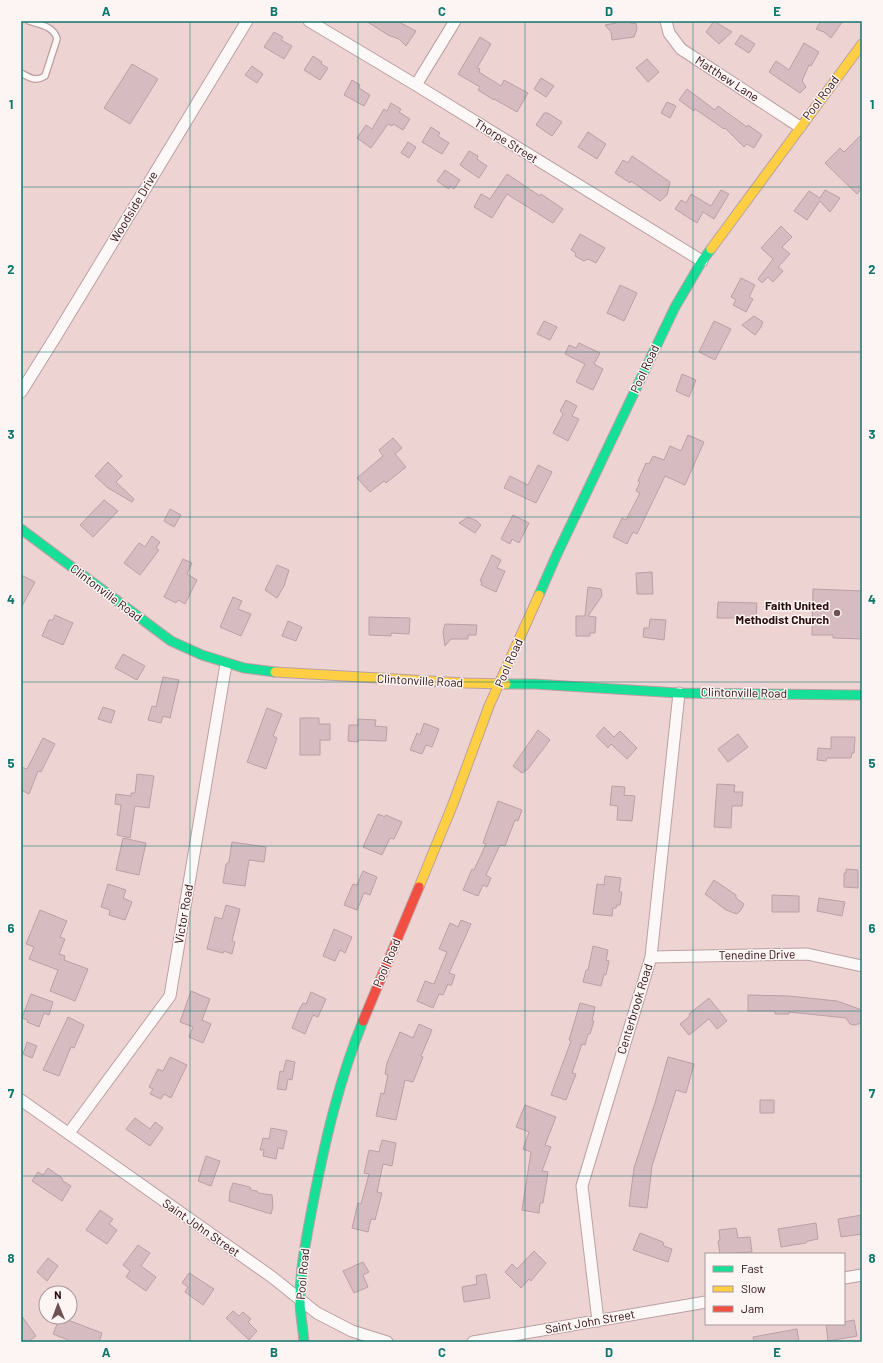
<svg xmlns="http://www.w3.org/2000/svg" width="883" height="1363" font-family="Barlow,sans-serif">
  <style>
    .building { fill: #d6bcc1; stroke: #baa0a5 }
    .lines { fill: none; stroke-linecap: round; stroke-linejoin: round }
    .lane-casing { stroke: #bba0a2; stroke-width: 8 }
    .street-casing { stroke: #bba0a2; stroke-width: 13 }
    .fast-casing { stroke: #bba0a2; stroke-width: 11 }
    .slow-casing { stroke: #bba0a2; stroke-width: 11 }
    .jam-casing { stroke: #bba0a2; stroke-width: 11 }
    .lane { stroke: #fcf8f8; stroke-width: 5.5 }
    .street { stroke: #fcf8f8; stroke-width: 11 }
    .fast { stroke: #16e098; stroke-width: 9 }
    .slow { stroke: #ffcf43; stroke-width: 9 }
    .jam { stroke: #f24e42; stroke-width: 9 }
    .grid { fill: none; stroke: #0f766e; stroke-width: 1; stroke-opacity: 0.55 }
    .poi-dot { fill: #6e5254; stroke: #fdf4f4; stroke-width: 1.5 }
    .labels { text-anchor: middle; stroke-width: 3; stroke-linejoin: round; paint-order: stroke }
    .street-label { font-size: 12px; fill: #290c0f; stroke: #fdf4f4 }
    .poi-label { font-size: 12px; font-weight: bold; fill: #290c0f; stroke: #fdf4f4; text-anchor: end }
    .neatline { fill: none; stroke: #0f766e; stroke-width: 1.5 }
    .grid-label { font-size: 13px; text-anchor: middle; font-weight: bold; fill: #0f766e }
  </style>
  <rect width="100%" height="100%" fill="#eed3d3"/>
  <path class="building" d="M366 21H397L416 31 406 46 399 39 388 35Z
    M616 21H631V24L636 23 637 29 634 37 612 40 611 32 605 25 616 23Z
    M714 21 732 32 719 44 706 32Z
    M821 21H843L831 38 824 32 816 29Z
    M274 32 283 37 281 40 292 46 284 59 264 47Z
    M741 35 755 44 749 53 735 44Z
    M480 37 491 44 477 68 480 69 479 72 501 86 504 80 528 93 517 112 494 99V100L478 90 480 87 458 74Z
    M804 43 819 52 811 66 809 65 802 81 806 87 800 93 769 72 776 61 789 70Z
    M313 56 322 62 321 64 328 68 320 80 304 70Z
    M647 59 659 72 648 82 636 68Z
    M132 64 158 79 130 124 104 108Z
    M252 66 263 74 257 83 245 75Z
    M541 78 554 86 546 97 534 89Z
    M352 80 360 85 359 88 370 95 364 106 344 95Z
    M687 89 715 110 718 106 747 127 748 125 762 135 754 148 747 144 744 147 725 128 724 129 695 109 694 111 679 100Z
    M667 102 676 106 670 118 661 113Z
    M391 103 401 109 399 112 410 119 403 130 393 124 392 126 388 124 371 148 357 138 366 125 372 129 384 109 387 111Z
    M544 113H548L562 122 552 136 536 125Z
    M431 127 440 133 438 136 449 143 442 154 422 142Z
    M588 132 606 144 597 159 578 147Z
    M862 134V188L857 194 825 163 840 148 844 152Z
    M408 142 416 147 409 158 401 153Z
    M469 151 478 156 477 159 487 166 479 178 460 165Z
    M632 156 670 182 667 195 660 201 631 181 630 183 615 173 623 160 628 163Z
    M445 170 460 180 454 189 450 186 449 189 437 181Z
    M507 174 540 196 541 194 563 209 553 223 507 194 492 218 474 207 481 194 490 199Z
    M721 190 729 194 714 219 703 212 697 223 675 209 681 200 686 203 691 194 711 206Z
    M825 190 840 198 830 212 820 201 807 220 794 211 809 191 820 198Z
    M781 226 792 237 782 247 790 254 778 267 783 271 773 282 768 277 762 283 758 279 773 259 761 248Z
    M580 234 605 248 596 263 588 259 584 261 575 256 576 253 571 250Z
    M741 278 755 285 749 297 753 299 746 312 733 305 736 300 731 297Z
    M620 285 637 293 624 321 607 313Z
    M754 316 763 322 761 327 755 335 742 325Z
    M544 321 557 327 550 340 537 334Z
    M714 321 731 329 715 360 699 352Z
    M579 343 600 353 594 364 603 369 593 390 576 382 585 364 565 354 569 345 576 348Z
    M682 374 696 380 689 397 676 391Z
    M566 400 577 406 572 416 579 419 568 441 553 433 563 414 560 411Z
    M688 435 704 442 685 485 665 476 637 534 633 532 627 544 613 537 622 518 626 520 640 493 636 491 640 482 638 481 646 463 649 464 653 456 664 460 670 446 681 451Z
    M393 438 402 448 395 454 406 467 386 483 384 481 370 492 357 478 383 456 379 450Z
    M108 462 122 476 116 482 134 499 132 502 108 488 95 476Z
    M538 465 552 472 536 503 504 488 510 476 528 485Z
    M104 500 118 511 93 537 80 525Z
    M170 509 181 515 174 527 164 521Z
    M513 515 529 523 519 543 512 539 510 544 501 539Z
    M468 517 477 521 481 525 475 533 459 523Z
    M152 536 160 542 156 548 159 550 140 575 124 563 139 543 145 547Z
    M492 555 501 560 497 568 505 571 496 592 481 585 482 582 480 581Z
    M183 559 192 563 187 574 197 580 185 604 178 600 176 603 164 597Z
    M277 565 289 570 284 586 277 598 265 590Z
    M652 572 653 594H637L636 573Z
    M21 575 35 582 21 608Z
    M588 587 601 589 602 596 588 616 596 617 595 633H590V636H576V616H585Z
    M813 589 862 591V639L833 638V635H812Z
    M233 597 242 601 238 609 251 614 241 636 220 627Z
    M718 602 757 603 756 618H717Z
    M55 615 73 623 63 645 42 636 49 620H53Z
    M369 617 410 618 409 634 391 633V636L369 635Z
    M650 619 666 620 664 640 643 637 644 628H649Z
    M288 621 302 627 296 641 282 636Z
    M445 624 477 625 476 635H468V639H451L445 646 443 632Z
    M123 654 145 666 137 680 115 668Z
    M163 677 179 680 170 718 163 716 161 723 148 720 152 706 156 707Z
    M103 707 115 711 111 723 98 719Z
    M267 708 282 714 273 736 277 738 266 769 247 762Z
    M300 718H319V724H330V740H320V755H300Z
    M358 719 376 720 375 726 387 727 386 741 358 740V742L348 741 349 725H358Z
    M424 723 439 729 432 747 426 745 422 754 410 750 417 733 420 735Z
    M604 727 614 737 620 731 637 748 627 759 611 744 608 748 596 736Z
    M538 730 550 740 528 769 522 773 513 766Z
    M738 734 748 747 728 762 718 749Z
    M831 737H855L854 753H852L851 758H827L826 761 817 760 818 748 831 749Z
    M43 738 55 744 41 772 38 771 29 794 21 790V767L27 769Z
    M137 774 154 776 149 808 135 806 130 838 117 835 121 805 115 804 116 794 131 796V793H135Z
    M717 784 735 785 734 792H743L742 806H732L731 828 714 827Z
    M612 786 625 787 624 795 635 796 632 821 617 820 618 806 610 805Z
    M498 801 522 810 518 821 515 820 505 846 500 845 486 875 491 878 487 887 483 885 478 896 463 890 472 869 474 870 486 844 483 843Z
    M378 814 385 817 386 815 402 822 394 839 390 838 382 855 363 847Z
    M123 838 146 843 139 875 116 870Z
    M232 842 266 847 264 862 249 860 245 886 223 883 226 864 229 862Z
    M846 869 858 870V888L844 887V873H846Z
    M363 871 377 877 370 895 364 893 357 910 344 905 353 884 357 885Z
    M605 876 621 878 619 892H622L620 905H617L616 908H613L612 916 593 914 597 884 604 885Z
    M714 880 736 895V898L744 904 741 910 737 914 726 910 705 894Z
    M108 884 126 890 123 898 132 902 125 920 109 915 110 910 101 907Z
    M772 895 799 896V912H772Z
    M819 898 845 902 842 916 817 911Z
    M226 905 240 909 232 941 235 942 232 954 224 951 223 953 207 949 215 917 222 919Z
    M40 910 67 921 60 937 65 939 59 954 65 956 64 960 88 969 75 1001 50 991 58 970 29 959 34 947 26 944Z
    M461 920 471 924 449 973 455 975 451 986 448 984 443 995 439 994 433 1008 417 1001 425 981 434 984 447 952 439 949 450 923 458 927Z
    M334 929 352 937 345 953 340 950 335 961 323 956Z
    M593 946 608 950 606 960 609 961 606 975 604 974 601 986 583 982 586 970H588Z
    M191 991 210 999 202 1020 211 1024 203 1043 189 1037 193 1027 180 1022Z
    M311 992 326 999 318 1017 313 1015 305 1034 292 1028 299 1010 303 1003 306 1004Z
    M31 994 53 1002 49 1015 44 1013 39 1027 27 1022 28 1020 22 1018Z
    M748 995 789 996 837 1001 862 1010V1023L854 1025 850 1024 846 1018 789 1012V1014H775V1011H748Z
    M709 998 727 1021 717 1029 709 1019 689 1035 680 1024 690 1016 689 1014Z
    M580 1003 595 1007 592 1021H594L590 1034H588L585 1045 582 1044 572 1073 576 1074 566 1100 551 1095 571 1041 569 1040Z
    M68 1017 84 1025 74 1048 71 1047 59 1076 43 1070Z
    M419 1024 432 1030 421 1056 423 1057 413 1082 405 1080 396 1120 376 1116 381 1093 384 1094 388 1075 385 1074 387 1063 400 1032 413 1038Z
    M27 1042 37 1046 32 1058 23 1054Z
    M170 1057 187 1065 171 1098 164 1094 161 1099 150 1094 153 1089 149 1087 158 1069 163 1071Z
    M668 1057 694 1064 686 1093 676 1090 652 1166 647 1208 629 1206 634 1168 655 1103Z
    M286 1060 295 1062 292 1080 288 1079 286 1090 277 1089 280 1071 283 1072Z
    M760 1100H774V1113H760Z
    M525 1105 556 1117 545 1145 551 1147 542 1171 548 1172 543 1203H540L539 1213 522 1210 531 1152 523 1149 529 1132 516 1127Z
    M135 1118 150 1129 155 1122 163 1128 150 1146 126 1129Z
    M271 1128 287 1131 283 1149 278 1148 276 1159 263 1156 264 1150H260L263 1138 269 1139Z
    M382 1140 396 1143 392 1166 383 1164 377 1192 382 1193 375 1220 371 1219 368 1232 352 1228 358 1203 361 1204 369 1174 364 1173 369 1150 379 1152Z
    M206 1156 220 1161 211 1186 198 1181Z
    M48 1168 62 1178 63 1181 71 1186 62 1201 32 1181 38 1172 43 1175Z
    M233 1183 250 1187 251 1190 257 1191 258 1193 272 1195 273 1206 271 1214 229 1201 230 1191Z
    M100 1210 113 1219 109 1224 117 1230 107 1244 86 1230Z
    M862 1215V1234L841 1237 838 1219Z
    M816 1223 818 1239 808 1241 806 1243 781 1247 778 1229Z
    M736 1228 738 1238 750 1237 752 1252 720 1254 718 1241 720 1240 719 1230Z
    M640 1233 663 1242 664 1246 672 1249 668 1262 633 1250Z
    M138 1245 150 1253 141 1266 156 1277 146 1291 126 1277 130 1271 123 1265Z
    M534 1251 546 1263 531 1281 529 1279 521 1288 505 1272 512 1264 517 1269Z
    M48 1258 58 1266 47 1281 37 1272Z
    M363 1262 369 1272 363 1275 368 1287 354 1293 343 1271Z
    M189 1273 214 1289 203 1305 185 1292 188 1287 182 1283Z
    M486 1274 490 1298 464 1302 462 1287 477 1284 476 1276Z
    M233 1311 239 1316 243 1312 251 1319 248 1322 257 1331 249 1340 226 1318Z
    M21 1315 36 1336 28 1342H21Z
    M60 1317 102 1333 99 1342H73L53 1334Z
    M854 1320 857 1336 828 1341 826 1324H844V1322Z
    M797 1329 799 1342H754L753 1337Z"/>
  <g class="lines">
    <defs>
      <path id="lane" d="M21 73C30 78 36 82 45 76L57 39C54 26 40 25 29 21"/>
      <path id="street" d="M309 21 416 85 702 261
        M666 21 669 33 681 49 800 127
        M416 85 455 21
        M21 392 56 336 247 21
        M651 957 807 954 862 966
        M21 1100 272 1277 317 1313 352 1331 387 1342
        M69 1133 170 996 226 664
        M844 1278 862 1275
        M598 1321 582 1186 651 957 679 693
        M473 1342 706 1302"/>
      <path id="fast" d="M21 529 171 641 202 655 244 668 275 672
        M539 595 557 554 675 307 702 261 711 249
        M506 684H534L679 693 862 695
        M304 1342C303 1328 300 1314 300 1300 300 1267 307 1235 313 1203 325 1141 339 1080 363 1021"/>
      <path id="slow" d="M711 249 862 44
        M275 672 465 683 506 684
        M419 887 453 804 489 706 539 595"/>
      <path id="jam" d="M363 1021 419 887"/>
    </defs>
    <use href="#lane" class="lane-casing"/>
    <use href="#street" class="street-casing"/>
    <use href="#fast" class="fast-casing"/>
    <use href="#slow" class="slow-casing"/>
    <use href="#jam" class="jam-casing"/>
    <use href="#lane" class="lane"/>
    <use href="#street" class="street"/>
    <use href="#fast" class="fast"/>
    <use href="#slow" class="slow"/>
    <use href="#jam" class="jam"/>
  </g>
  <path class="grid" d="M190 21V1342M358 21V1342M525 21V1342M693 21V1342M21 187H862M21 352H862M21 517H862M21 682H862M21 846H862M21 1011H862M21 1176H862"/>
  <circle class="poi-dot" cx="837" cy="613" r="4"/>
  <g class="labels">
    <g class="street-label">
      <text transform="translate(727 79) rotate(33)" y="4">Matthew Lane</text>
      <text transform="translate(821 98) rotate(-53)" y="4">Pool Road</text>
      <text transform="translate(506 141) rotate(32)" y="4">Thorpe Street</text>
      <text transform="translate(134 207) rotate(-59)" y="4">Woodside Drive</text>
      <text transform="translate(645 369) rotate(-65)" y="4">Pool Road</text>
      <text transform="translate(106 593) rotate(37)" y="4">Clintonville Road</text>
      <text transform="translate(509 663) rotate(-66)" y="4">Pool Road</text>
      <text transform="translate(420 681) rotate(3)" y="4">Clintonville Road</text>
      <text transform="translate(744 693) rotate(1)" y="4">Clintonville Road</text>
      <text transform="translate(184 914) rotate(-80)" y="4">Victor Road</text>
      <text transform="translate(757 955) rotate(-1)" y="4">Tenedine Drive</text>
      <text transform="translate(387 963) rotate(-67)" y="4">Pool Road</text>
      <text transform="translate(635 1009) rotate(-73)" y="4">Centerbrook Road</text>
      <text transform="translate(201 1228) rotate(35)" y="4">Saint John Street</text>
      <text transform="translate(303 1274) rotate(-85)" y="4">Pool Road</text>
      <text transform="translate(590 1322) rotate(-10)" y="4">Saint John Street</text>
    </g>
    <g class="poi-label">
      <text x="829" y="610">Faith United<tspan x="829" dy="14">Methodist Church</tspan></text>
    </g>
  </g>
  <rect width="883" height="1363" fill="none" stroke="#fdf4f4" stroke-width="44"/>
  <rect x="705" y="1253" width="140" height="72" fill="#fdf4f4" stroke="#a89798"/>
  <rect x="713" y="1266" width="20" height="6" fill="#16e098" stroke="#a89798"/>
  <text x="741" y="1273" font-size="12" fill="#290c0f">Fast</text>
  <rect x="713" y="1286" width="20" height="6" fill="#ffcf43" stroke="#a89798"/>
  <text x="741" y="1293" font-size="12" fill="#290c0f">Slow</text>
  <rect x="713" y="1306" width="20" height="6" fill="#f24e42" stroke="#a89798"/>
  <text x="741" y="1313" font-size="12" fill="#290c0f">Jam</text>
  <g transform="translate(58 1305) rotate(359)"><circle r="19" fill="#fdf4f4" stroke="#a89798"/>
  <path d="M0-3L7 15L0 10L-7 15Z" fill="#6e5254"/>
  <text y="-6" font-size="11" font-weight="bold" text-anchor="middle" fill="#290c0f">N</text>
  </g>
  <rect x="22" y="22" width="839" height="1319" class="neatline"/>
  <g class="grid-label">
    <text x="106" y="16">A</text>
    <text x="274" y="16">B</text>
    <text x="442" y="16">C</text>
    <text x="609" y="16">D</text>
    <text x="777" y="16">E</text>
    <text x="11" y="109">1</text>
    <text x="872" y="109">1</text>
    <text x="11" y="274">2</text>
    <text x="872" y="274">2</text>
    <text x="11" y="439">3</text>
    <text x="872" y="439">3</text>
    <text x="11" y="604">4</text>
    <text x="872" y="604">4</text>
    <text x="11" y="768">5</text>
    <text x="872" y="768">5</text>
    <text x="11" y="933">6</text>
    <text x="872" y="933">6</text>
    <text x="11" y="1098">7</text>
    <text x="872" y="1098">7</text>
    <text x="11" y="1263">8</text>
    <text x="872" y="1263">8</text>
    <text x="106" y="1357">A</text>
    <text x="274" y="1357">B</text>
    <text x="442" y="1357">C</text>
    <text x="609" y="1357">D</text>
    <text x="777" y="1357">E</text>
  </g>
</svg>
